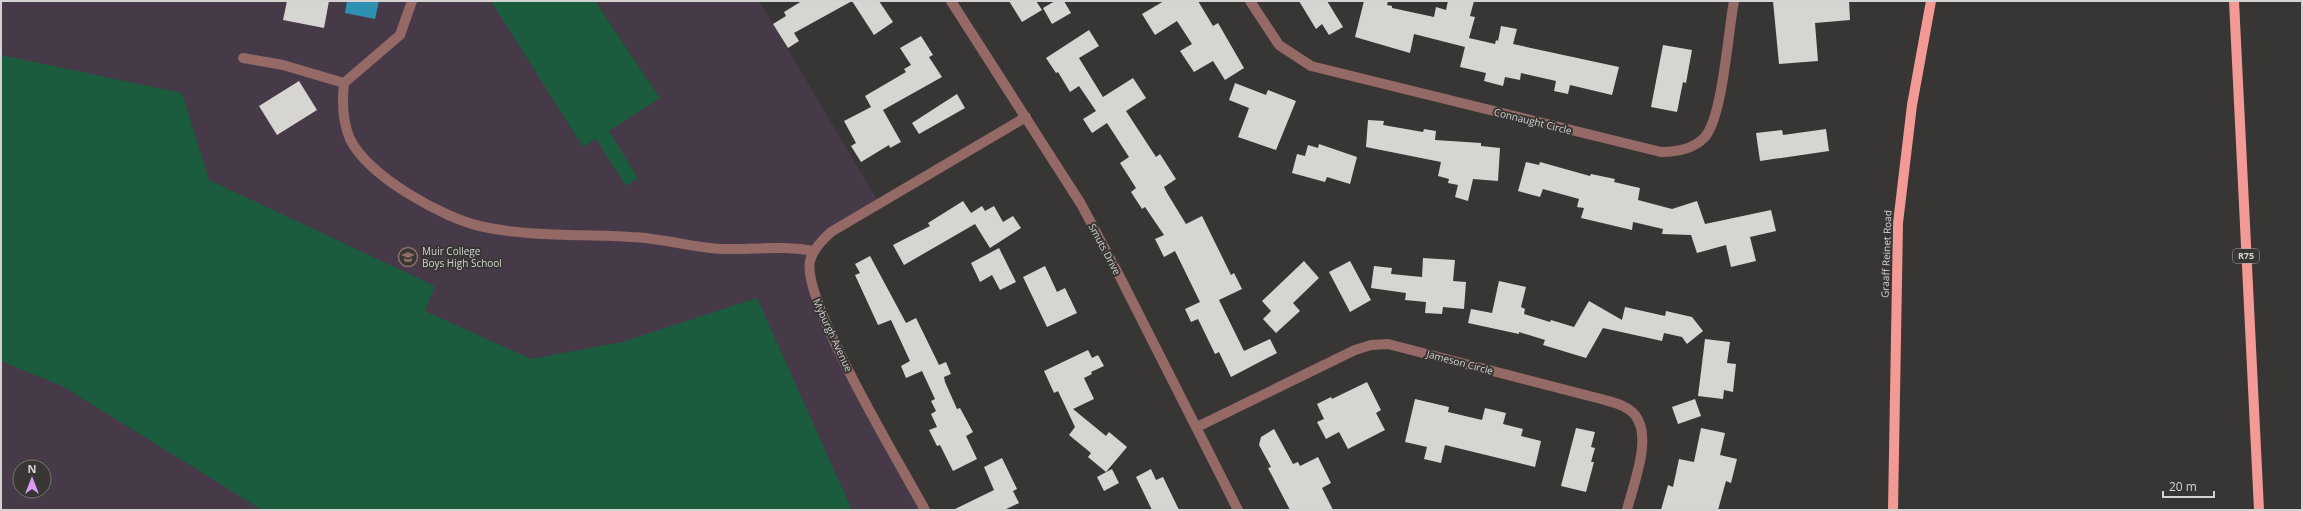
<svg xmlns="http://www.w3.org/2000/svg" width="2303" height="511" font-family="'Open Sans',sans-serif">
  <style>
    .education { fill: #463948; fill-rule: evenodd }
    .green { fill: #1a5c3d }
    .water { fill: #2f91b1 }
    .building { fill: #d7d5d2 }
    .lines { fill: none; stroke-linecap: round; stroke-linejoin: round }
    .minor { stroke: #956a66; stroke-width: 10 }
    .major { stroke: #f29a93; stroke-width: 10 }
    .labels { text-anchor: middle; stroke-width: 4; stroke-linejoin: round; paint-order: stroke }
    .shield { fill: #383634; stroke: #a5a4a2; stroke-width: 1 }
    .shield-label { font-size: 9px; font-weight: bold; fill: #d4d3d1 }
    .street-label { font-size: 10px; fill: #d4d3d1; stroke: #383634 }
    .poi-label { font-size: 10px; fill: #d4d3d1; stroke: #383634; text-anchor: start }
  </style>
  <rect width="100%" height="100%" fill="#383634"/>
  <path class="education" d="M1 1H759L882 208 833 234 811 262 832 346 919 510H1ZM20 467H44V491H20Z"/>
  <path class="green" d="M491 1H595L660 98 609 131 638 178 626 186 596 139 583 147Z
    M1 55 182 93 209 180 435 286 425 311 531 359 622 342 757 298 852 510H262L64 387 1 361Z"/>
  <path class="water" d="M347 1H379L375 19 345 13Z"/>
  <path class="building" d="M287 1H329L324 28 283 20Z
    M802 1H879L893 22 874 35 852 1 794 33 799 41 788 48 773 24 786 16 784 12Z
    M1009 1H1036L1042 10 1022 22Z
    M1055 1H1064L1071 13 1052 24 1043 8Z
    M1164 1H1198L1213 26 1218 23 1244 68 1225 80 1213 61 1194 72 1180 51 1192 44 1177 21 1155 35 1142 14Z
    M1299 1H1327L1343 27 1329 35 1322 24 1316 29Z
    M1364 1H1388L1387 5 1392 6V8L1434 17 1436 7 1446 10 1448 1H1474L1470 16 1475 17 1469 38 1495 44 1496 40 1498 41 1501 26 1517 29 1513 44 1619 67 1612 95 1570 85 1568 94 1554 91 1556 81 1521 73 1520 80 1505 77 1503 86 1484 81 1486 73 1460 67 1465 47 1414 34 1410 53 1355 37Z
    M1773 1H1849L1850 20 1815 23 1818 61 1779 64Z
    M1089 30 1099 46 1079 58 1103 97 1133 78 1146 98 1126 111 1156 157 1160 154 1176 179 1164 187 1167 193 1186 224 1202 216 1231 275 1234 273 1242 289 1219 300 1244 351 1270 339 1277 353 1231 377 1219 352 1215 354 1198 319 1191 322 1185 309 1200 302 1175 251 1164 257 1155 239 1164 235 1145 207 1142 209 1131 192 1136 188 1120 163 1129 157 1107 123 1092 133 1083 119 1096 111 1079 86 1070 92 1058 72 1056 73 1046 58Z
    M921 36 933 55 929 57 942 77 883 110 901 142 890 148 889 145 861 162 851 146 856 143 844 121 871 107 865 96 906 72 904 69 911 65 900 48Z
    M1663 45 1692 50 1686 83 1683 82 1677 112 1651 107Z
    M299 81 317 110 277 135 259 106Z
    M1235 83 1266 95 1268 90 1296 101 1276 150 1238 137 1249 108 1229 100Z
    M957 94 965 108 919 134 912 123Z
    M1368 120 1384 121 1383 125 1423 132 1424 129 1436 131 1435 140 1481 143V146L1500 148 1498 181 1473 179 1468 201 1455 197 1458 185 1448 183 1449 179 1438 176 1441 162 1366 147Z
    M1826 129 1829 151 1760 161 1756 133 1782 130 1783 135Z
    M1319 144 1357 157 1350 184 1327 177 1325 182 1292 173 1297 154 1305 156 1308 145 1318 148Z
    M1526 162 1539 165 1540 162 1590 176 1591 174 1615 179 1614 182 1640 188 1638 200 1672 209 1697 201 1705 224 1771 210 1776 231 1750 237 1756 261 1731 267 1726 245 1697 253 1691 235 1662 234 1663 229 1633 222 1632 230 1581 218 1584 208 1577 207 1579 199 1543 189 1540 197 1518 191Z
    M963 201 971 213 982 206 985 211 994 206 1003 222 1013 216 1021 228 990 248 975 224 904 265 893 245 930 226 928 223Z
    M999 248 1016 282 1000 290 992 275 980 282 971 263Z
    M870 256 906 323 916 318 939 365 946 362 951 374 944 377 945 382 957 409 960 408 973 432 966 436 977 459 953 471 940 445 937 446 929 430 937 427 931 414 936 411 931 401 935 399 922 371 906 378 901 366 910 361 891 320 878 325 855 275 860 273 855 264Z
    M1423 258 1455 260 1453 281 1466 282 1464 309 1443 307 1442 314 1425 313 1426 302 1405 300 1406 293 1371 288 1374 266 1392 268 1391 274 1422 277Z
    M1304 261 1319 278 1293 303 1300 311 1276 333 1263 319 1271 311 1262 301Z
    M1350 261 1371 300 1350 312 1329 272Z
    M1045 266 1057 292 1065 288 1077 313 1047 327 1023 277Z
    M1499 281 1526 287 1521 307 1525 309 1524 314 1550 322 1551 320 1574 327 1589 301 1622 320 1625 307 1665 316 1666 311 1692 317 1703 331 1687 344 1682 337 1664 333 1662 341 1603 328 1586 358 1543 345 1545 340 1519 332V334L1468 323 1471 309 1492 313Z
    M1705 339 1730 342 1727 363 1736 364 1733 392 1724 390 1723 399 1698 396Z
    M1088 350 1092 358 1098 355 1104 366 1091 372 1092 374 1084 378 1094 399 1073 409 1106 436 1109 432 1127 447 1106 472 1088 457 1091 453 1069 435 1075 427 1058 391 1054 393 1044 371Z
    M1367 382 1381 410 1376 413 1385 430 1348 449 1339 432 1326 439 1317 422 1324 419 1317 404 1331 397 1332 399Z
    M1415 399 1449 407 1448 412 1482 420 1485 408 1506 413 1503 424 1523 429 1521 436 1541 441 1535 467 1445 445 1441 463 1424 459 1427 447 1405 442Z
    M1695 399 1701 416 1678 424 1672 407Z
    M1576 428 1595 432 1591 447 1595 448 1591 462H1594L1586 492 1561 486Z
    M1701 428 1725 433 1720 455 1737 459 1731 483 1726 481 1718 510H1661L1668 485 1673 487 1679 459 1694 462Z
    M1274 429 1293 464 1298 462 1300 466 1318 457 1331 483 1322 488 1333 510H1290L1268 468 1271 467 1259 445 1261 437Z
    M1002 458 1017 489 1013 491 1019 503 1004 510H953L994 490 984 467Z
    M1112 469 1119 483 1104 491 1097 477Z
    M1151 469 1156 480 1163 477 1179 510H1152L1136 477Z"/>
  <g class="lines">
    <path class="minor" d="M412 1 400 35 344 83C342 102 342 121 350 139 368 176 444 219 484 227 532 237 582 234 631 237 663 238 693 248 724 249 755 250 783 245 814 251
      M951 1 1081 204 1121 279 1238 510
      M1250 1 1279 45 1311 66 1661 152C1676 152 1693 149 1704 138 1723 118 1728 31 1734 1
      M243 58 283 65 344 83
      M1197 427 1355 350 1371 345 1388 344 1605 400C1615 403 1628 406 1635 415 1653 437 1633 485 1627 510
      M925 510C902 467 801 301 810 261 813 249 822 240 831 232L1026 117"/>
    <path class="major" d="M2234 1 2259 510
      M1893 510 1898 223 1912 105 1931 1"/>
  </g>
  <defs>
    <symbol id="school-ring" viewBox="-11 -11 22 22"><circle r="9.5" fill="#383634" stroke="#8d6e63" stroke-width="1.5"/><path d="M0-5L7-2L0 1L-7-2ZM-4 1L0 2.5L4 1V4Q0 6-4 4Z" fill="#8d6e63"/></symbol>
  </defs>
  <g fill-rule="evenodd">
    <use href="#school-ring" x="397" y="246" width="22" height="22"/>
  </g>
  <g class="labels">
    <rect class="shield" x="2233" y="249" width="26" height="14" rx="3"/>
    <g class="shield-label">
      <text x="2246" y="259">R75</text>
    </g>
    <g class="street-label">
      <text transform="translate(1533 121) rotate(14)" y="4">Connaught Circle</text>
      <text transform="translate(1105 249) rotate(62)" y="4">Smuts Drive</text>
      <text transform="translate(1886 254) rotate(-88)" y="4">Graaff Reinet Road</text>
      <text transform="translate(833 335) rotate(65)" y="4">Myburgh Avenue</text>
      <text transform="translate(1460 362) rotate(15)" y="4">Jameson Circle</text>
    </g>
    <g class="poi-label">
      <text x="422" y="255">Muir College<tspan x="422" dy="12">Boys High School</tspan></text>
    </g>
  </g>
  <rect width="2303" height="511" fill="none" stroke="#d4d3d1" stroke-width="4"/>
  <g transform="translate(32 479)"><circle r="19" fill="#383634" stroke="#767573"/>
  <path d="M0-3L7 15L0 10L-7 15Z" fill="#da9af6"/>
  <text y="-6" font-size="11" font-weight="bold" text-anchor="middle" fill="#d4d3d1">N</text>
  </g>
  <path d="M2163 491v6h51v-6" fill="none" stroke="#d4d3d1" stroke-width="2"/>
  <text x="2169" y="491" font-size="12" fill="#d4d3d1" stroke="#383634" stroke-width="3" paint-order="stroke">20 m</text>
</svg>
